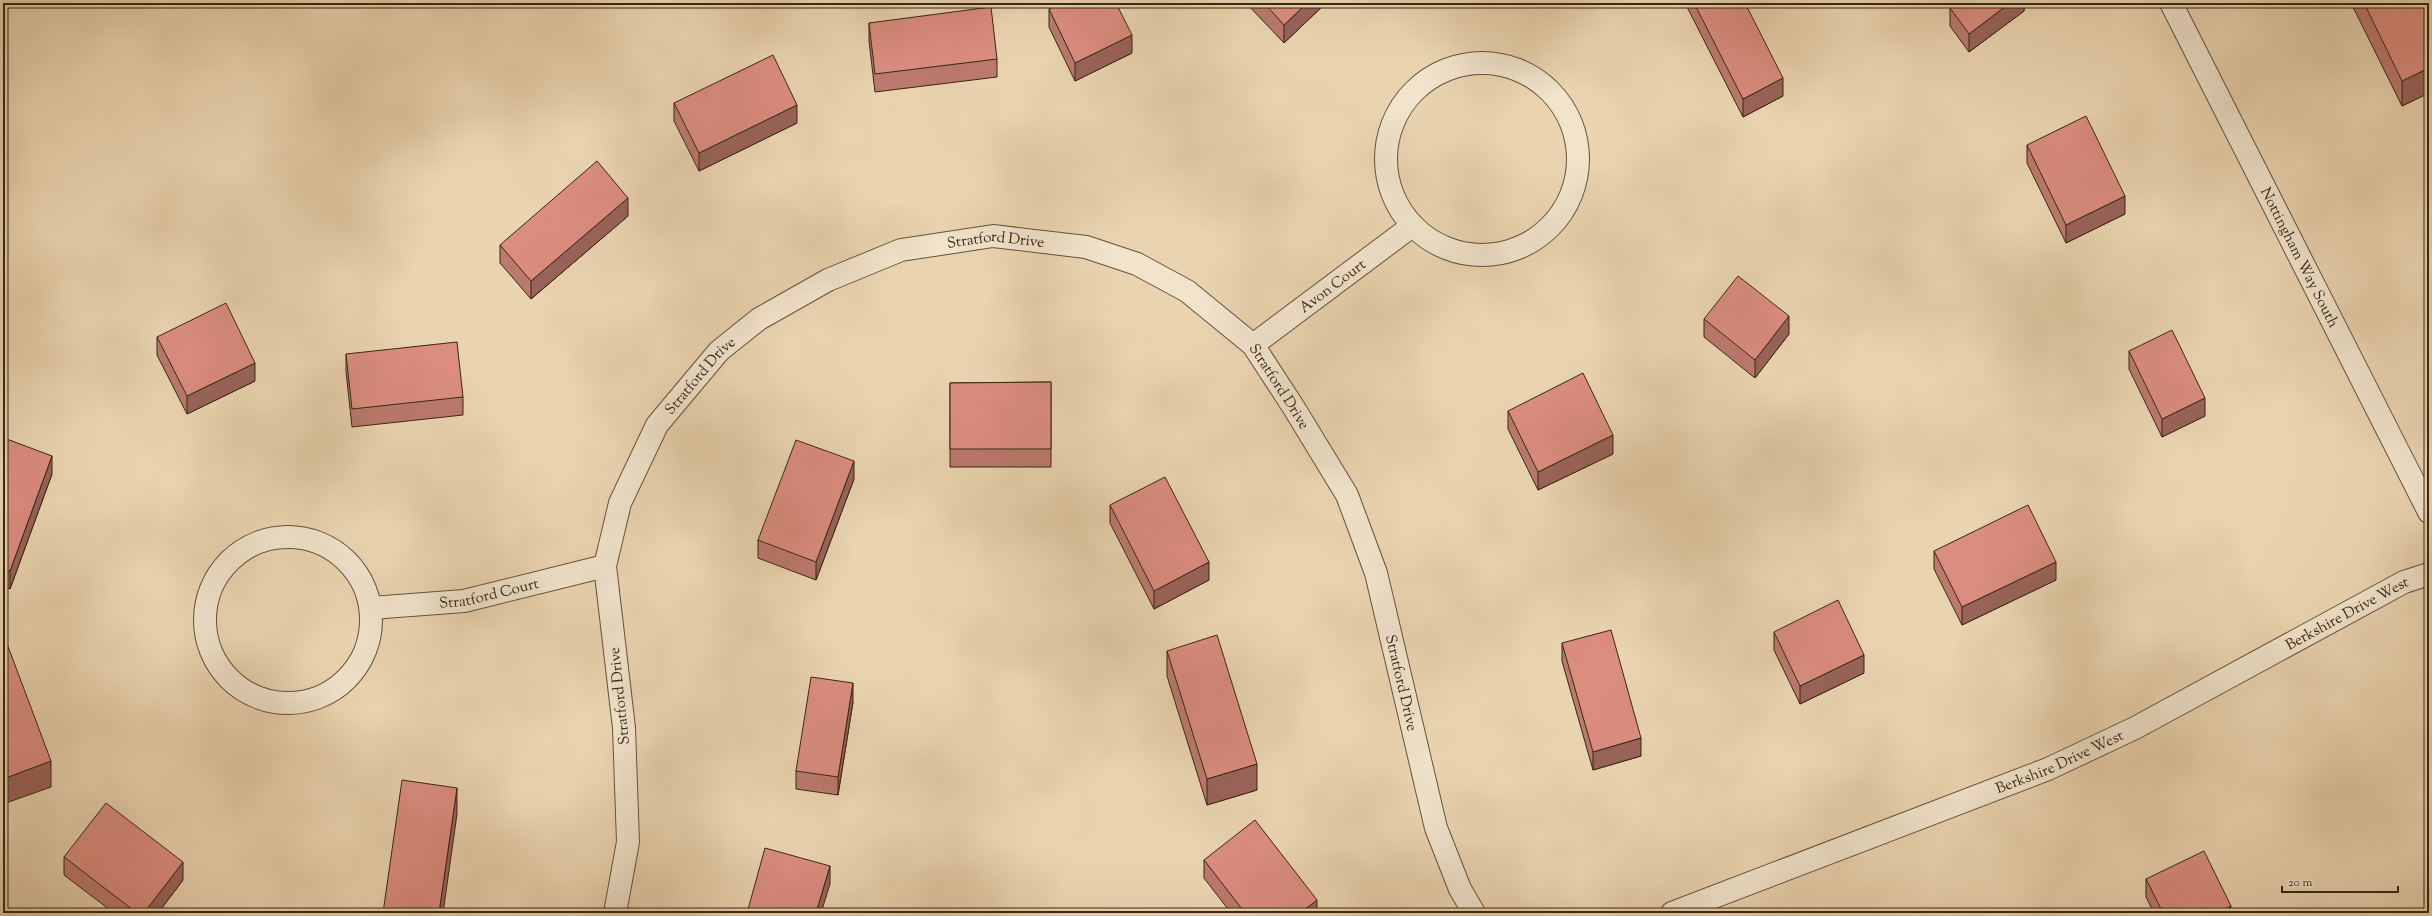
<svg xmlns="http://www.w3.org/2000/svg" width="2432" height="916" font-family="'Sorts Mill Goudy',serif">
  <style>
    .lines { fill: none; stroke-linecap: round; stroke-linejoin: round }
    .minor-casing { stroke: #64523b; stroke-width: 24 }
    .minor { stroke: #f1e3cc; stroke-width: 22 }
    .wall { fill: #bc796e; stroke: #372714 }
    .shaded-wall { fill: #99635a; stroke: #372714 }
    .building { fill: #db8d80; stroke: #372714 }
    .labels { text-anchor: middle; stroke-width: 3; stroke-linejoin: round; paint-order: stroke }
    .street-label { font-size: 15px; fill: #372714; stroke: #f1e3cc }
  </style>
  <rect width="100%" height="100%" fill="#ead4b0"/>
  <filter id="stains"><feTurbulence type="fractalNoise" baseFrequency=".005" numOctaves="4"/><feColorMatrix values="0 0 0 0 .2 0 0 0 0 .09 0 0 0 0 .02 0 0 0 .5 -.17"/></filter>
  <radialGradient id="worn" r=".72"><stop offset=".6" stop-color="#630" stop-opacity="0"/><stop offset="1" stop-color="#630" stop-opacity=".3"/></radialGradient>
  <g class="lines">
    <defs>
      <g id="minor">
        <path id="s1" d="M2171 3 2429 512"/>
        <circle cx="1482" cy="159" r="96"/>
        <path id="s2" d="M1253 345 1412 226"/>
        <circle cx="288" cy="620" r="83"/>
        <path id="s3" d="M371 608 464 601 605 566"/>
        <path id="s4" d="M615 913 628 842 624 728 605 566 620 503 657 425 719 351 759 319 828 280 901 250 993 236 1086 247 1137 264 1187 291 1253 345 1294 408 1347 495 1376 573 1436 828 1460 889 1474 913"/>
        <path id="s5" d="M1672 913 2048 769 2135 728 2404 582 2429 574"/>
      </g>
    </defs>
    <use href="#minor" class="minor-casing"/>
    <use href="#minor" class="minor"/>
  </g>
  <path class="wall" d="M1247 3H1326L1284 43 1247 4Z
    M1685 3H1745L1783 96 1743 117Z
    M1954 3H2024V11L1969 52 1950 26V8L1955 4Z
    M2351 3H2423L2429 15V93L2402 106Z
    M1049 9 1132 53 1075 81 1049 27Z
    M869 23 997 59V77L875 92 869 41Z
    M674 103 797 123 699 171 674 121Z
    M2027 145 2125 214 2066 243 2027 163Z
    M628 216 531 299 500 263V245Z
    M1704 319 1789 334 1755 378 1704 337Z
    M157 337 255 381 187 414 157 355Z
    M2129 351 2205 416 2162 437 2129 369Z
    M346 354 463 397V415L352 427 346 372Z
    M1051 382V467H950V383Z
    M1508 411 1613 454 1538 490 1508 429Z
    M3 440 52 474 10 589 3 586Z
    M854 479 816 580 758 558V540Z
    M1110 505 1209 580 1154 609 1110 523Z
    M1934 551 2056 580 1962 625 1934 569Z
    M1774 632 1864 673 1800 704 1774 650Z
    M1562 643 1641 756 1593 770 1562 661Z
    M1167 651 1257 790 1207 805 1167 676Z
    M853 702 838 795 796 789V771Z
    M64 857 183 880 158 913H114L64 875Z
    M1204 860 1317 913H1231L1204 878Z
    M2146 879 2231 913H2154L2146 897Z"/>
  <path class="shaded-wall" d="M1307 3H1326L1284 43V25Z
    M2010 3H2024V11L1969 52V34Z
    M1132 35V53L1075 81V63Z
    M2429 68V93L2402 106V81Z
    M1783 78V96L1743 117V99Z
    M797 105V123L699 171V153Z
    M2125 196V214L2066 243V225Z
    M628 198V216L531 299V281Z
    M1789 316V334L1755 378V360Z
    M255 363V381L187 414V396Z
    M2205 398V416L2162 437V419Z
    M1613 435V454L1538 490V472Z
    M52 456V474L10 589V571Z
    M854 461V479L816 580V562Z
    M1209 562V580L1154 609V591Z
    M2056 562V580L1962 625V607Z
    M1864 655V673L1800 704V686Z
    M853 683V702L838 795V777Z
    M1641 738V756L1593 770V752Z
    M51 761V787L3 804V779Z
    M1257 764V790L1207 805V779Z
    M457 788V814L443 913H439Z
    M183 862V880L158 913H144Z
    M830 866V884L821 913H816Z
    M1317 900V913H1300Z
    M2231 906V913H2216Z"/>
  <path class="building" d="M1062 3H1116L1132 35 1075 63 1049 9Z
    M1264 3H1307L1284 25Z
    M1694 3H1745L1783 78 1743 99Z
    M1956 3H2010L1969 34 1950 8Z
    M2364 3H2423L2429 15V68L2402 81Z
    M991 7 997 59 875 74 869 23Z
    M773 55 797 105 699 153 674 103Z
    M2086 116 2125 196 2066 225 2027 145Z
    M597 161 628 198 531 281 500 245Z
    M1738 276 1789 316 1755 360 1704 319Z
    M226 303 255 363 187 396 157 337Z
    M2172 330 2205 398 2162 419 2129 351Z
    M457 342 463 397 352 409 346 354Z
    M1583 373 1613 435 1538 472 1508 411Z
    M1051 382V449H950V383Z
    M4 438 52 456 10 571 3 568V440Z
    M796 440 854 461 816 562 758 540Z
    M1165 477 1209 562 1154 591 1110 505Z
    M2028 505 2056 562 1962 607 1934 551Z
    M1838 600 1864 655 1800 686 1774 632Z
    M1611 630 1641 738 1593 752 1562 643Z
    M3 633 51 761 3 779Z
    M1217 635 1257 764 1207 779 1167 651Z
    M811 677 853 683 838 777 796 771Z
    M402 780 457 788 439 913H383Z
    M106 803 183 862 144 913H137L64 857Z
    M1255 820 1317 900 1300 913H1245L1204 860Z
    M765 848 830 866 816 913H747Z
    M2204 851 2231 906 2216 913H2163L2146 879Z"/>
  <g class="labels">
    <g class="street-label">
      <text dy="5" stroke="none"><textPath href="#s4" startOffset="902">Stratford Drive</textPath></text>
      <text dy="5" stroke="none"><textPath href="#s1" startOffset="285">Nottingham Way South</textPath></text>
      <text dy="5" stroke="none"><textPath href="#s2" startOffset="99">Avon Court</textPath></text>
      <text dy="5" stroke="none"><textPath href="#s4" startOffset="566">Stratford Drive</textPath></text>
      <text dy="5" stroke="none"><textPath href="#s4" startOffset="1238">Stratford Drive</textPath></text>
      <text dy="5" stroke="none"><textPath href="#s3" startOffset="119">Stratford Court</textPath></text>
      <text dy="5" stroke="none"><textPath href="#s5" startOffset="740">Berkshire Drive West</textPath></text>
      <text dy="5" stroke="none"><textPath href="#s4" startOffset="1562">Stratford Drive</textPath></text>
      <text transform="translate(619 696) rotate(-96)" y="5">Stratford Drive</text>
      <text dy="5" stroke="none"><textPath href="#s5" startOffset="416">Berkshire Drive West</textPath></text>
    </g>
  </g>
  <rect width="2432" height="916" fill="none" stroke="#ead4b0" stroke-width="16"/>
  <rect x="4" y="4" width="2424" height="908" fill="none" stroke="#372714" stroke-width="2"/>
  <rect x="8" y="8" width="2416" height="900" fill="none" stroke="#372714"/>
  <path d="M2282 886v6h116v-6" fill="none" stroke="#372714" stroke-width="2"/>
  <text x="2288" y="886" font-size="12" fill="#372714" stroke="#f1e3cc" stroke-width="3" paint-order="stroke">20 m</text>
  <rect width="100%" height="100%" filter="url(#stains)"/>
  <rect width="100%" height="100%" fill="url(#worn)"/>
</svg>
